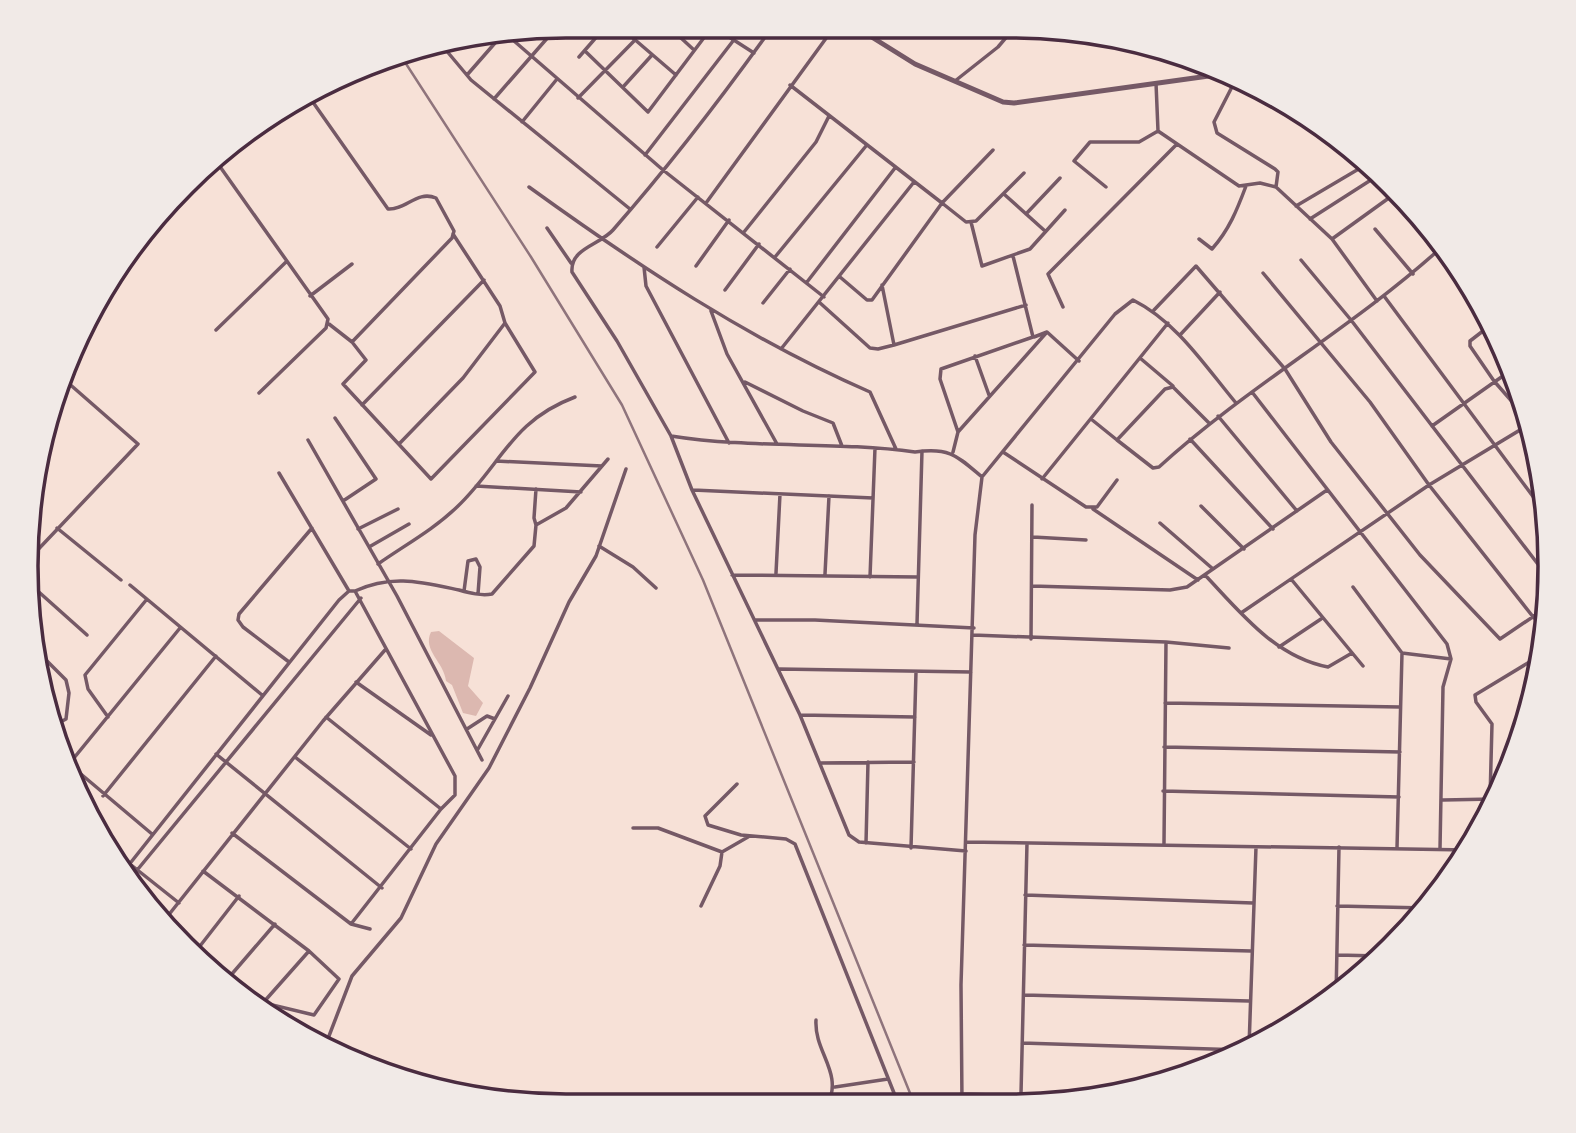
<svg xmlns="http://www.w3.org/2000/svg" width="1576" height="1133" font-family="'Open Sans',sans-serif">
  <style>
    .water { fill: #dcb8b0 }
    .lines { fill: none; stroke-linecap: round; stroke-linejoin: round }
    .minor { stroke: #755966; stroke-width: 3.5 }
    .tertiary { stroke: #755966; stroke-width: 5 }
    .rail { stroke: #8f747c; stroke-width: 2.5 }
    .rim { fill: none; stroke: #4a2c40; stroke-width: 3.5 }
  </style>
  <rect width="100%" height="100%" fill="#f7e1d7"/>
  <path class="water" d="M439 631 474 658 468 686 483 703 476 716 463 713 452 685 446 681C444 662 422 650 431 632Z"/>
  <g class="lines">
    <path class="minor" d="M619 26 676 75
      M668 26 694 50
      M712 26 754 53
      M773 26C723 96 670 165 613 230 600 245 570 248 572 272L617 341 671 436 692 490 800 715 849 835 859 842 966 851
      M506 34 663 170 824 297
      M440 43 471 80 630 209
      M585 51 648 112 709 31
      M579 57 606 26
      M467 75 502 35
      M955 81 998 47 1015 27
      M1156 83 1158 131 1239 186 1260 183 1276 187 1332 239 1377 301
      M1234 83 1214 122 1217 133 1275 169 1278 172 1276 187
      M790 85 942 203 872 300H867L840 277
      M623 87 652 55
      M310 98 388 209C406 210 417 190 436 198L454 231 452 238 352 342 329 324
      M578 98 635 40
      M494 99 557 27
      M522 122 557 79
      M993 150 942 203 966 222 976 221 1024 173
      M645 155 733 41
      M216 161 328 319 326 328 259 393
      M529 187C637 265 748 339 870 392L896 449
      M1106 187 1074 161 1090 142H1139L1158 131
      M1005 195 1045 231
      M706 203 835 26
      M1296 206 1362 167
      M1026 214 1060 178
      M1310 219 1374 178
      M971 222 982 266 1030 249 1065 210
      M547 228 571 263
      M1375 229 1413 274
      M744 232 816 142 829 116
      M1199 239 1212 249C1229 230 1237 210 1246 186
      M1332 239 1393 195
      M657 247 698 197
      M775 257 866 146
      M1301 260 1351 320 1547 576
      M696 266 729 220
      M644 267 646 286 729 443
      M1263 273 1370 402 1429 485 1534 618
      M807 282 895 168
      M882 285 894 345 1026 305
      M725 290 759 244
      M310 296 352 264
      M1384 296 1546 514
      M819 302 870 348 878 349 894 345
      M763 303 790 269
      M1063 307 1048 274 1177 144
      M1154 310 1196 266 1285 369 1331 442 1420 555 1500 639 1546 608
      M711 311 727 354 777 444
      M1492 324 1470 341V346L1494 381 1529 421
      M216 330 286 262
      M1180 335 1220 292
      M1034 337 1047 332 1079 361
      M352 342 366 360 343 384 431 479 535 372 505 323
      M781 349 914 182
      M975 356 989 395
      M1140 358 1173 386
      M745 382 803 411 833 423 842 446
      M1252 392 1447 644 1451 659 1443 687 1440 849
      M362 405 484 280
      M1218 416 1297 511
      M335 418 376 479 343 501
      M1091 419 1117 440 1165 389 1173 387 1209 423
      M1432 426 1510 371
      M958 432 940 379 941 369 1033 337 1013 256
      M671 436C752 449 834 441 915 452 950 447 957 456 982 477
      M1190 439 1273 529
      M308 440 397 596 482 760
      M1117 440 1153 468 1159 467C1248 386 1354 327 1443 246
      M399 444 463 378 505 323 500 306 453 234
      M953 452 958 432 1047 332
      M1003 452 1086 507H1097L1117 480
      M496 461 602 466
      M279 473 349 591
      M1042 479 1168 323
      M476 486 581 492
      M693 490 873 498
      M1201 506 1244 549
      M1093 509 1198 580
      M1160 523 1213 569
      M536 525 534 518 536 489
      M57 528 121 580
      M358 529 398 509
      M1033 537 1086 540
      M599 546 633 567 656 588
      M369 547 409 524
      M31 557 138 444 66 381
      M378 564C405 545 433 530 457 507 502 464 511 421 575 397
      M776 573 780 494
      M825 574 829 496
      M732 575 918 577
      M1205 575C1240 612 1275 657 1328 667L1352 653
      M870 577 875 448
      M1291 579 1363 666
      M31 585 87 635
      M130 585 262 695
      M1032 586 1170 590 1187 587 1327 490
      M1353 587 1402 653 1397 848
      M355 591C392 574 421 582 459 590 470 593 481 596 492 594L534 546 536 525 566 508 608 459
      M464 591 468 561 476 559 480 567 478 594
      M1241 613 1429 485 1530 424
      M755 620H815L974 628
      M917 624 922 451
      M973 635 1166 642 1229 648
      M1031 639 1032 505
      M1279 647 1321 619
      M34 648 66 680 69 693 66 719 55 725
      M1402 653 1451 659
      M289 662 243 627 238 620 239 614 312 528
      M779 669 971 672
      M356 682 431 735
      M1165 703 1400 707
      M800 715 915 717
      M108 717 88 689 85 675 147 599
      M326 717 441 809
      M467 729 487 716 495 719
      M1164 747 1400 752
      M478 749 508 696
      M216 754 382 888
      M295 757 411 849
      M820 763 914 762
      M737 784 705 816 708 825 741 835 786 839 795 844 898 1103
      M1163 791 1399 797
      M103 796 216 656
      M1490 799 1492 724 1476 702 1475 695 1541 655
      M1443 800 1494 799
      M633 828H658L722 852 748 837
      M152 834 69 764 180 628
      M966 842 1468 850
      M866 843 868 762
      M1164 843 1166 642
      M911 848 916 672
      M111 849 179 903
      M124 871 339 600 349 591H355L455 776V795L441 809 351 924 232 833
      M203 871 309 951 339 979 314 1015 252 1000
      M129 880 361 598
      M1025 895 1253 903
      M701 906 720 866 722 852
      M1337 906 1426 908
      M163 922 323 721 385 650
      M351 924 370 929
      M1024 945 1251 951
      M193 955 239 896
      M1337 955 1380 956
      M225 982 275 924
      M1024 995 1249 1001
      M1336 997 1339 847
      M262 1004 309 951
      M816 1020C814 1052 843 1072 828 1104
      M1022 1043 1243 1050
      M1249 1047 1256 847
      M324 1049 352 976 401 918 436 844 489 768 530 688 569 602 596 556 626 469
      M394 1076 445 1091
      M835 1087 888 1079
      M961 1094 1095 1098
      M1021 1094 1027 843
      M962 1103 961 985 975 535 982 477 1115 314 1133 300C1177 322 1205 366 1236 403"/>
    <path class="tertiary" d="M854 26 915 64 1003 102 1014 103 1216 75"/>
    <path class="rail" d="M401 56 531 257 622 405 703 580 914 1103"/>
  </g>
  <path d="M0 0H1576V1133H0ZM566 38H1010A528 528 0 0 1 1538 566V566A528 528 0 0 1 1010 1094H566A528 528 0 0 1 38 566V566A528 528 0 0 1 566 38Z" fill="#f1eae7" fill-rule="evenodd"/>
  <path class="rim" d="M566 38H1010A528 528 0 0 1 1538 566V566A528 528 0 0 1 1010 1094H566A528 528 0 0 1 38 566V566A528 528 0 0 1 566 38Z"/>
</svg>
